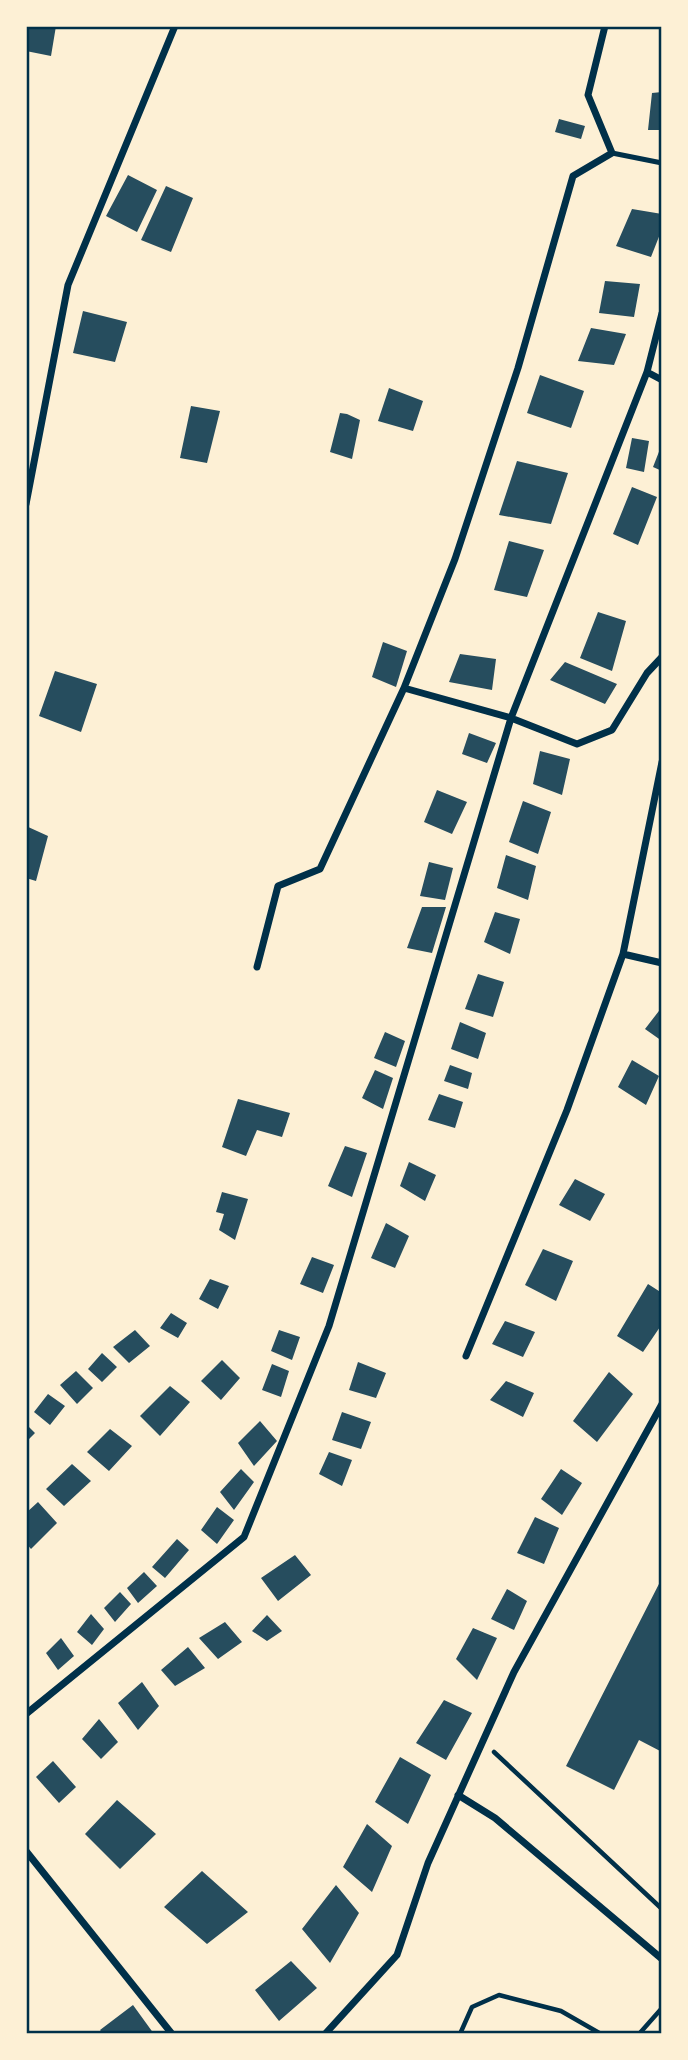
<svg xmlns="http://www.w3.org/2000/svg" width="688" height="2060" font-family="Mulish,sans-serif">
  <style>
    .building { fill: #264d5e }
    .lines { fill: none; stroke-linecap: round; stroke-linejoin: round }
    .path { stroke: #003049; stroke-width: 4.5 }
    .service { stroke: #003049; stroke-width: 5 }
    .minor { stroke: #003049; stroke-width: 7 }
    .neatline { fill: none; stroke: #003049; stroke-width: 2.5 }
  </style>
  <rect width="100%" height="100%" fill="#fdf0d5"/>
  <path class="building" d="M26 26H56L51 56 26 51Z
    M662 92V130H648L652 93Z
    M559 119 585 126 581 139 555 132Z
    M128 175 157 190 137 232 106 216Z
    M166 186 193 198 171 252 141 240Z
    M632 209 662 214V229L651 257 616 246Z
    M605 281 640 284 634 317 599 313Z
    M83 311 127 322 115 362 73 353Z
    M591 328 626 334 614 365 578 361Z
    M540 375 584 391 571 428 527 413Z
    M389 388 423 401 413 431 378 421Z
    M191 406 220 411 207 463 180 458Z
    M340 413 347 414 360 420 352 459 330 452Z
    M632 438 649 441 644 472 626 468Z
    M662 444V471L653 467Z
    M517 461 568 473 551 524 499 515Z
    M632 487 657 497 638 545 613 534Z
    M509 541 544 550 527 597 494 590Z
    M598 612 626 621 612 671 580 658Z
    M383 642 407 651 396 687 372 677Z
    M460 654 496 659 492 690 449 682Z
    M565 662 617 684 605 704 550 680Z
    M55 671 97 684 81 732 39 716Z
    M469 733 496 743 487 763 462 754Z
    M540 751 570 759 562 795 533 784Z
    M437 790 467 802 452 834 424 822Z
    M523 801 551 812 538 854 509 842Z
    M26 826 48 836 36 881 26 878Z
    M506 855 536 866 528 900 497 888Z
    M429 862 453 868 445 900 420 896Z
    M422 907H446L432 953 407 948Z
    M495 912 520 919 510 954 484 942Z
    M478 974 504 982 493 1017 465 1009Z
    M662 1007V1041L645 1029Z
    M460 1022 486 1033 478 1059 451 1049Z
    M385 1032 405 1041 396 1067 374 1058Z
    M632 1060 659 1076 646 1105 618 1087Z
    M450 1065 472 1073 468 1089 444 1081Z
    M375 1070 393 1078 383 1109 362 1098Z
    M439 1094 463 1102 455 1128 428 1120Z
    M238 1099 290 1113 282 1137 257 1130 246 1156 222 1147Z
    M345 1146 367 1153 352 1197 328 1186Z
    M409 1162 436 1175 425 1201 400 1186Z
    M575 1179 605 1194 590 1221 559 1205Z
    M222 1192 248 1199 235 1240 219 1230 224 1214 216 1212Z
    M386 1223 409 1236 395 1268 371 1258Z
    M543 1249 573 1261 556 1301 525 1285Z
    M312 1257 334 1265 323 1293 300 1284Z
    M210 1279 229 1286 218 1309 199 1299Z
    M648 1284 662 1293V1324L643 1352 617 1336Z
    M171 1313 187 1323 178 1338 160 1328Z
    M505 1321 535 1332 523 1357 492 1344Z
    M135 1330 150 1346 129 1363 113 1347Z
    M279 1330 300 1337 292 1360 271 1351Z
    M102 1353 117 1367 102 1382 88 1369Z
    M222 1360 240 1378 221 1400 201 1381Z
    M358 1362 386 1373 376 1398 349 1390Z
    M272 1364 289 1371 281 1397 262 1390Z
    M76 1371 93 1388 77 1404 60 1385Z
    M609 1372 633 1394 597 1442 573 1421Z
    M506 1381 534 1393 523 1417 490 1400Z
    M170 1386 190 1402 160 1436 140 1416Z
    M48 1394 65 1406 50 1425 34 1412Z
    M342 1412 371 1422 361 1449 332 1440Z
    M260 1421 277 1441 254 1466 238 1443Z
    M26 1424 35 1433 26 1442Z
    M110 1429 132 1446 109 1471 87 1452Z
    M329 1452 352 1460 342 1486 319 1474Z
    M72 1464 91 1481 64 1506 46 1489Z
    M241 1469 254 1482 234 1510 220 1492Z
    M561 1469 582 1483 562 1515 541 1499Z
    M38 1502 57 1523 31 1549 26 1543V1513Z
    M217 1507 234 1520 217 1544 201 1530Z
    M535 1517 559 1528 544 1564 517 1553Z
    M177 1539 189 1550 165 1578 152 1567Z
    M295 1555 311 1575 278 1601 261 1578Z
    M144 1572 157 1586 138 1603 127 1588Z
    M662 1578V1752L639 1740 614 1790 566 1766Z
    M507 1589 527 1601 514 1630 491 1619Z
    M120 1592 131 1604 115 1622 104 1608Z
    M91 1614 104 1629 92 1645 77 1632Z
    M267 1615 282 1631 267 1641 252 1631Z
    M225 1622 242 1642 218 1659 199 1638Z
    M473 1628 497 1638 477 1680 456 1659Z
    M61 1638 74 1656 58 1670 46 1653Z
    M188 1647 205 1668 175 1686 161 1670Z
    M142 1682 159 1706 138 1730 118 1703Z
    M444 1700 472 1713 446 1760 416 1743Z
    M99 1719 118 1742 101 1759 82 1739Z
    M400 1757 431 1775 408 1824 375 1802Z
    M53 1761 76 1787 59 1803 36 1777Z
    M117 1800 156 1834 120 1869 85 1834Z
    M367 1824 392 1846 372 1892 343 1867Z
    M202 1871 248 1912 207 1944 164 1907Z
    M336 1885 359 1913 330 1963 302 1929Z
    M291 1961 317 1988 279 2021 255 1990Z
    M133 2005 154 2034H103L100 2030Z"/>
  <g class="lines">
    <path class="path" d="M494 1752 662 1909
      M460 2034 472 2007 499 1995 561 2011 601 2034
      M639 2034 662 2008"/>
    <path class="service" d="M612 153 662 163"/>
    <path class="minor" d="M605 26 588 95 612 153 573 176 518 368 455 559 404 688 511 718 577 744 612 730 647 673 662 657
      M647 372 662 380
      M26 504 68 285 175 26
      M623 954 662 963
      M257 967 278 886 320 869 404 688
      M466 1356 567 1110 623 954 662 762
      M26 1714 244 1537 329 1326 511 718 647 372 662 313
      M458 1795 495 1818 662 1959
      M26 1851 172 2034
      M325 2034 397 1955 428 1863 514 1672 662 1404"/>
  </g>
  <rect width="688" height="2060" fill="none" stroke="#fdf0d5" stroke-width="56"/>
  <rect x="28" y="28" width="632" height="2004" class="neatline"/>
</svg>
